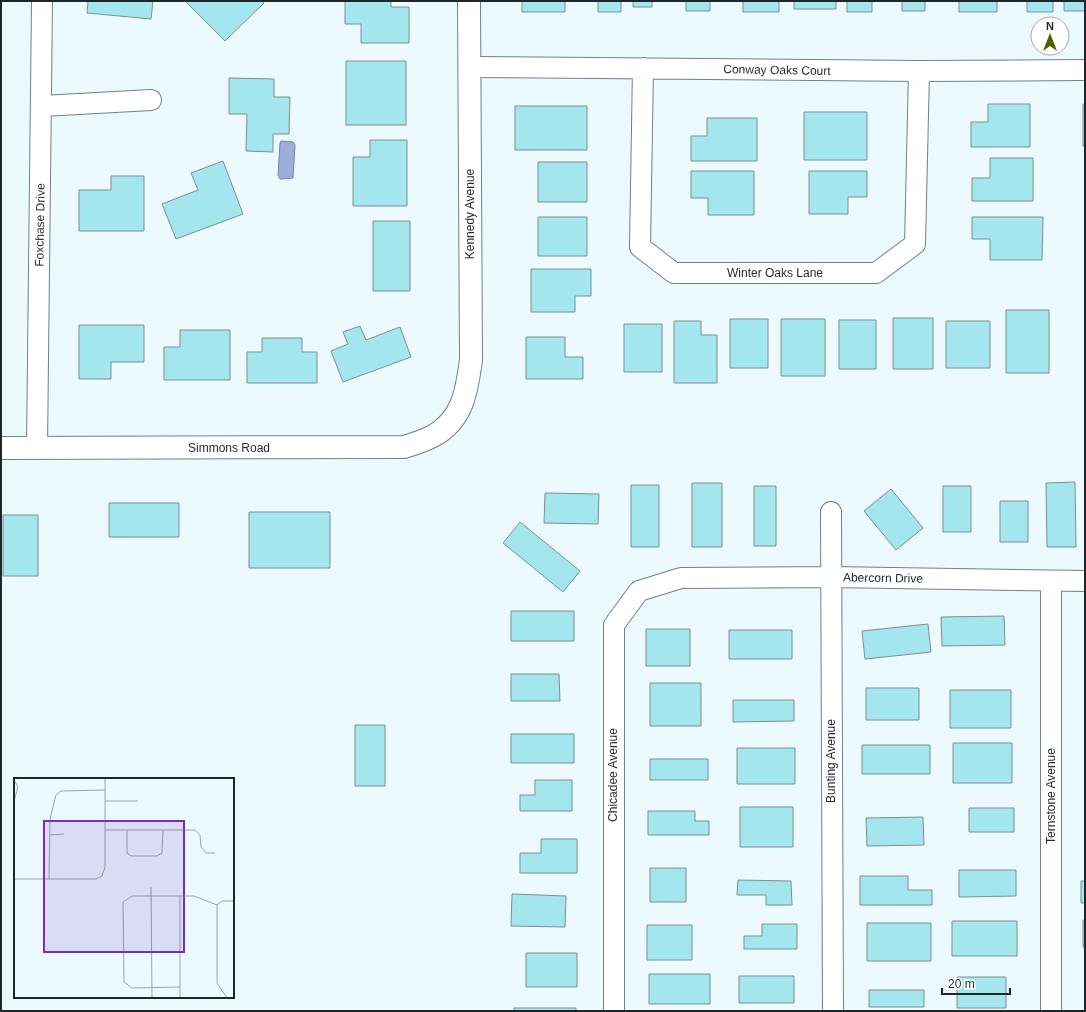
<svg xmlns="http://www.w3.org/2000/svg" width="1086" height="1012" font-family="Helvetica,sans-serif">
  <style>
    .water { fill: #9eadda; stroke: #7884a5 }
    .building { fill: #a4e6ee; stroke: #7a9093 }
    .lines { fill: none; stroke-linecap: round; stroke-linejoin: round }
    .minor-casing { stroke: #6e8189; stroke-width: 22 }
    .tertiary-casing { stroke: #6e8189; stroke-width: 24 }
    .minor { stroke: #fff; stroke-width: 20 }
    .tertiary { stroke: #fff; stroke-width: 22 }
    .labels { text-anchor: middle; stroke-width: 3; stroke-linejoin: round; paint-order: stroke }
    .street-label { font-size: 12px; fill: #1e262a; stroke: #fff }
    .inset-road { fill: none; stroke: #9aa5aa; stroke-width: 1 }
    .view { fill: #7b2cbf; fill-opacity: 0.15; stroke: #7b2cbf; stroke-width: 2 }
    .inset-edge { fill: none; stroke: #1e262a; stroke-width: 2 }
  </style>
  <rect width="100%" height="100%" fill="#ecf9ff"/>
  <path class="water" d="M281 141 293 142 295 145 293 178 280 179 278 175 280 143Z"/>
  <path class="building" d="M88 1H153L151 19 87 13Z
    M185 1H262L264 3 225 41Z
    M345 1H391V7H409V43H361V24H345Z
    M522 1H565V12H522Z
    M598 1H621V12H598Z
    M633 1H652V7H633Z
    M686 1H710V11H686Z
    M743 1H779V12H743Z
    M794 1H836V9H794Z
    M847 1H872V12H847Z
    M902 1H925V11H902Z
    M959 1H997V12H959Z
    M1027 1H1053V12H1027Z
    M1064 1H1085V11H1064Z
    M346 61H406V125H346Z
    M229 78 274 79V97H290L289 134H273V152L246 151 247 114H229Z
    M988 104H1030V147H971V122H988Z
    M1083 104H1085V146H1083Z
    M515 106H587V150H515Z
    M804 112H867V160H804Z
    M707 118H757V161H691V136H707Z
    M370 140H407V206H353V157H370Z
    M990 158H1033V201H972V178H990Z
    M223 161 243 214 176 239 162 204 198 190 191 173Z
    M538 162H587V202H538Z
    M691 171H754V215H708V198H691Z
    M809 171H867V197H848V214H809Z
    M111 176H144V231H79V190H111Z
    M538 217H587V256H538Z
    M972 217H1043L1042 260H990V239H972Z
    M373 221H410V291H373Z
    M531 269H591V296H575V312H531Z
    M1006 310H1049V373H1006Z
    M893 318H933V369H893Z
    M730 319H768V368H730Z
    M781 319H825V376H781Z
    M839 320H876V369H839Z
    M674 321H701V335H717V383H674Z
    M946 321H990V368H946Z
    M624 324H662V372H624Z
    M79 325H144V362H111V379H79Z
    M360 326 366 340 400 327 411 357 343 382 331 351 348 344 343 332Z
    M180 330H230V380H164V347H180Z
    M526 337H565V357H583V379H526Z
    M262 338H302V352H317V383H247V352H262Z
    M1075 482 1076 547H1047L1046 483Z
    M692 483H722V547H692Z
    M631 485H659V547H631Z
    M754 486H776V546H754Z
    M943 486H971V532H943Z
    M891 489 923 528 896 550 864 511Z
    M545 493 599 494 598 524 544 523Z
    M1000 501H1028V542H1000Z
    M109 503H179V537H109Z
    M249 512H330V568H249Z
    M3 515H38V576H3Z
    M520 522 580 571 563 592 503 543Z
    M511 611H574V641H511Z
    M1004 616 1005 645 942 646 941 617Z
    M928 624 931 652 865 659 862 631Z
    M646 629H690V666H646Z
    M729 630H792V659H729Z
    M511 674H559L560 701H511Z
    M650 683H701V726H650Z
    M866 688H919V720H866Z
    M950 690H1011V728H950Z
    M733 700H794V721L733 722Z
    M355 725H385V786H355Z
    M511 734H574V763H511Z
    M953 743H1012V783H953Z
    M862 745H930V774H862Z
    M737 748H795V784H737Z
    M650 759H708V780H650Z
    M535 780H572V811H520V795H535Z
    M740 807H793V847H740Z
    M969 808H1014V832H969Z
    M648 811H695V821H709V835H648Z
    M923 817 924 845 867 846 866 818Z
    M541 839H577V873H520V853H541Z
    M650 868H686V902H650Z
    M959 870H1016V896L959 897Z
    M860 876H908V890H932V905H860Z
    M738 880 791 881 792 905H766V895H737Z
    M1081 881H1085V903H1081Z
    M512 894 566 896 565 927 511 926Z
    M1083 920H1085V947H1083Z
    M952 921H1017V956H952Z
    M867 923H931V961H867Z
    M762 924H797V949H744V936H762Z
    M647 925H692V960H647Z
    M526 953H577V987H526Z
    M649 974H710V1004H649Z
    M739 976H794V1003H739Z
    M957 977H1006V1008H957Z
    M869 990H924V1007H869Z
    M514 1008H576V1011H514Z"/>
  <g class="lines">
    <defs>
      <path id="minor" d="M469 67 919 71 1085 70
        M643 68 640 247 674 273H876L915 244 919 71
        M42 106 151 100
        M37 448 42 1
        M831 512 833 1011
        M1051 581V1011
        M614 1011V625L639 591 681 578 830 577 1085 581"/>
      <path id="tertiary" d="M1 448 404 447C414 444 424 441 433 436 463 420 467 390 471 360L469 1"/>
    </defs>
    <use href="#minor" class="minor-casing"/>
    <use href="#tertiary" class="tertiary-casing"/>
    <use href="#minor" class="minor"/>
    <use href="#tertiary" class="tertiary"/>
  </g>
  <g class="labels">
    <g class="street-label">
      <text transform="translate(777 70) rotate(1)" y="4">Conway Oaks Court</text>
      <text transform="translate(470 214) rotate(-90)" y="4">Kennedy Avenue</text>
      <text transform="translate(40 225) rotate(-89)" y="4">Foxchase Drive</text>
      <text x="775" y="277">Winter Oaks Lane</text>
      <text x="229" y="452">Simmons Road</text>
      <text transform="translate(883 578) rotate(1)" y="4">Abercorn Drive</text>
      <text transform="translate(831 761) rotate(-90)" y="4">Bunting Avenue</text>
      <text transform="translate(613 775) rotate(-90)" y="4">Chicadee Avenue</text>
      <text transform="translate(1051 796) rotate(-90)" y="4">Ternstone Avenue</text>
    </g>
  </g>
  <g transform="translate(14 778)">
    <rect width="220" height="220" fill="#ecf9ff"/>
    <path class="inset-road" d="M0 2 4 9 0 23M91 23H124M91 52H181L186 57 187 69 192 75H201M113 52V75L117 78H143L148 75 149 52M36 57 50 56M0 101H82L88 98 91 89V0M35 101 36 41 42 17 47 13 91 12M137 109 138 220M166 118V220M203 127V205L213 220M203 127 208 123H220M166 209 118 210 110 204 109 124 118 118H180L203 127"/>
    <path class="view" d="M30 43H170V174H30Z"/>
    <rect width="220" height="220" class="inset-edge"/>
  </g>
  <rect width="1086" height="1012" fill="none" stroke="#1e262a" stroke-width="4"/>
  <g transform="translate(1050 36)"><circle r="19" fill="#ffffff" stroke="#a5a8aa"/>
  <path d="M0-3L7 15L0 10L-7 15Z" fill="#515f01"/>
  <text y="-6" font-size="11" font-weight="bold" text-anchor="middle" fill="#1e262a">N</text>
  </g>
  <path d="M942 988v6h68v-6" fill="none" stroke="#1e262a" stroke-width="2"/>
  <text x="948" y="988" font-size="12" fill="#1e262a" stroke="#ffffff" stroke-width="3" paint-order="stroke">20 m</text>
</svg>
